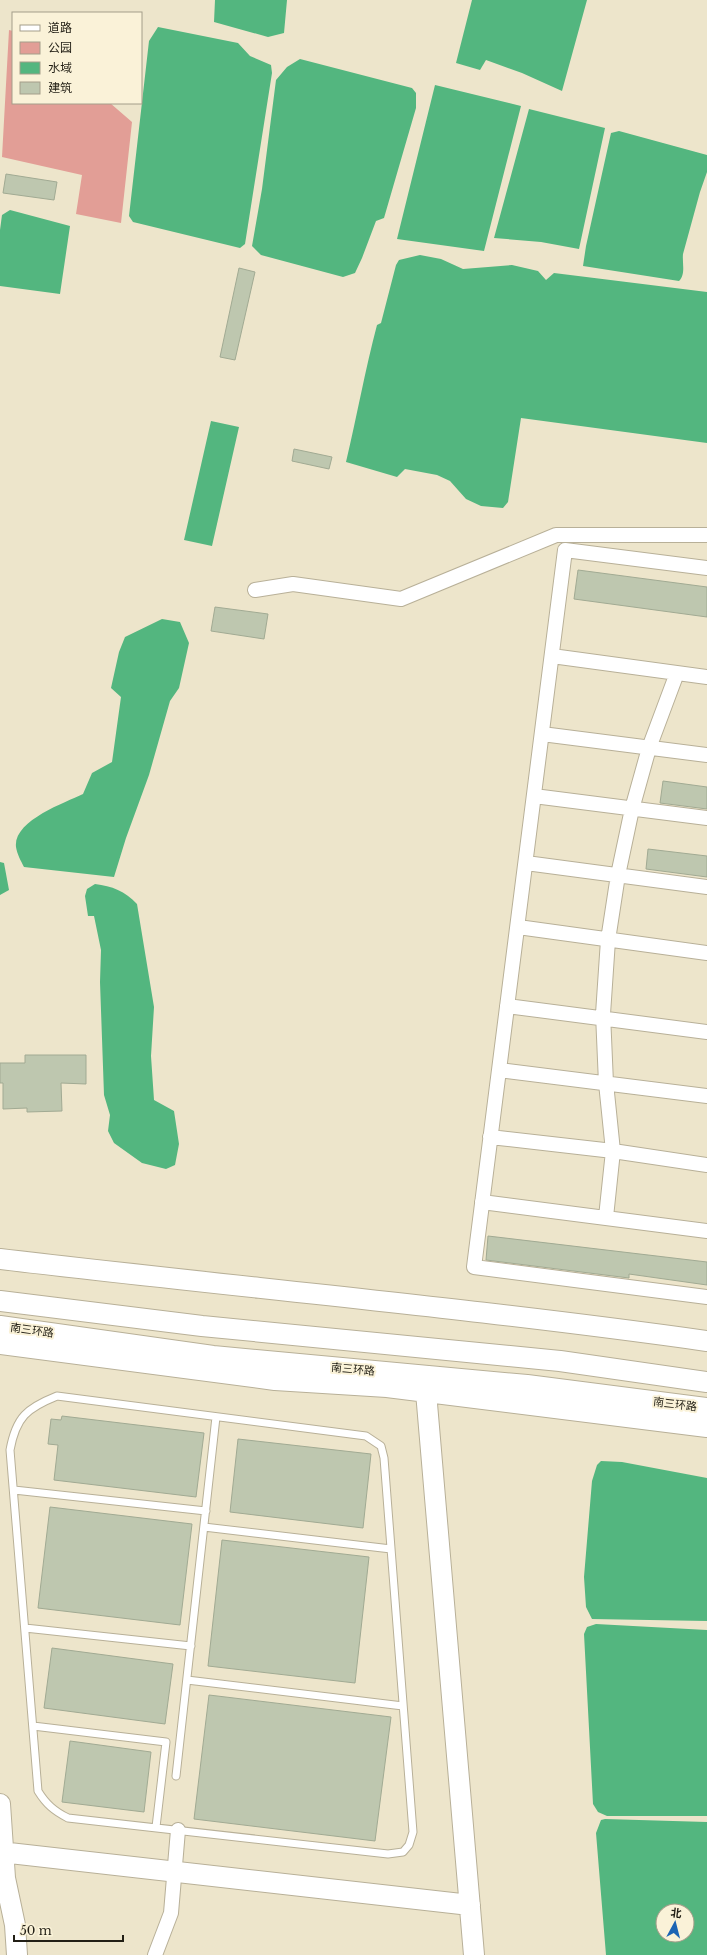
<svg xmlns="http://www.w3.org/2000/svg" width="707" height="1955" font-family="'Libre Baskerville','Noto Sans SC',serif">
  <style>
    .green { fill: #e29e96 }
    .water { fill: #53b67f; fill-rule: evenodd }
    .building { fill: #bec7af; stroke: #a1aa93 }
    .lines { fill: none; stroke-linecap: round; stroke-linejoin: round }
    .lane-casing { stroke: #b8b098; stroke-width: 9 }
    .street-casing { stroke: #b8b098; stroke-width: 16 }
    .secondary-casing { stroke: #b8b098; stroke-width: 22 }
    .lane { stroke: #fff; stroke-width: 7 }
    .street { stroke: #fff; stroke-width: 14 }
    .secondary { stroke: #fff; stroke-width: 20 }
    .labels { text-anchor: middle; stroke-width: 4; stroke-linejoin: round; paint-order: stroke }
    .street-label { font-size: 11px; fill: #221f15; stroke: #faf2d8 }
  </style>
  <rect width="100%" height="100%" fill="#ede5cb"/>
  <path class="green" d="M9 30 13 31V103H110L132 122 121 223 76 214 82 175 2 157Z"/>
  <path class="water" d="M215 0H287L284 33 268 37 214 22Z
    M472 0H587L562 91 522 73 486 60 480 70 456 63Z
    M158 27 238 43 250 56 271 65 272 73 245 244 240 248 133 222 129 216 149 41Z
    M300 59 412 88 416 93V108L384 218 376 221 362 258 355 273 343 277 261 255 252 246 262 189 276 80 287 67Z
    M435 85 521 106 484 251 397 239Z
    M529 109 605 128 579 249 541 242 494 238Z
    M619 131 707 155V172L700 192 683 254C682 263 686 274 679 281L583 266 586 246 611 133Z
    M10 210 70 226 60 294 0 286V230L2 215Z
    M420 255 441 259 463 269 512 265 538 271 546 280 554 273 707 292V443L521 418 508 502 503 508 481 506 466 499 450 481 437 475 405 469 397 477 346 462C357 416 365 370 377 325L381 323 396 265 399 260Z
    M211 421 239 427 212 546 184 540Z
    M162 619 180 622 189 643 179 688 170 701 149 775 126 838 114 877 24 867C21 861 17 854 16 847 13 821 64 803 83 794L92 773 112 762 121 697 111 688 119 652 125 637Z
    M0 862 4 863 9 890 0 895Z
    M95 884C112 886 125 891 137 904L154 1007 151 1056 154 1100 174 1111 179 1144 175 1165 166 1169 142 1163 114 1143 108 1131 110 1115 104 1095 100 982 101 950 94 916H88L85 896 87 889Z
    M601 1461 622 1462 707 1478V1621L592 1619 586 1607 584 1577 592 1481 597 1465Z
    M596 1624 707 1630V1816H607L598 1812 593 1804 584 1634 587 1627Z
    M605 1819 707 1822V1955H606L596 1833 601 1820ZM663 1911H687V1935H663Z"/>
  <path class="building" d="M6 174 57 182 54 200 3 193Z
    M239 268 255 272 235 360 220 357Z
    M294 449 332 457 329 469 292 461Z
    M578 570 707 587V617L574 599Z
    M215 607 268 614 264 639 211 631Z
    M663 781 707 787V809L660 803Z
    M648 849 707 856V877L646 869Z
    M25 1055H86V1084L61 1083 62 1111 27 1112V1108L3 1109V1083H0V1063H25Z
    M488 1236 707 1262V1285L629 1274V1278L486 1260Z
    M62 1416 204 1433 196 1497 54 1480 58 1445 48 1444 51 1419 61 1420Z
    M238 1439 371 1454 363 1528 230 1512Z
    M50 1507 192 1524 180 1625 38 1608Z
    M222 1540 369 1557 355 1683 208 1666Z
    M52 1648 173 1664 165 1724 44 1708Z
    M209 1695 391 1717 375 1841 194 1819Z
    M70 1741 151 1752 144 1812 62 1802Z"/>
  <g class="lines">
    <defs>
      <path id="lane" d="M57 1396 366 1436 381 1446 384 1458 413 1832 409 1845 403 1852 388 1854 68 1818C54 1811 46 1804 38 1791L10 1450C16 1417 27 1408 57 1396Z
        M14 1490 206 1511
        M204 1527 391 1549
        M25 1628 191 1646
        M187 1680 403 1706
        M33 1726 166 1742 156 1827
        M176 1776 216 1417"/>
      <path id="street" d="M707 568 565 550 474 1267 707 1297
        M255 590 293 584 401 599 556 535H707
        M552 656 707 677
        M542 734 707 755
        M534 796 707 818
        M526 863 707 887
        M518 927 707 953
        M507 1006 707 1032
        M499 1070 707 1096
        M490 1137 613 1151 707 1165
        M482 1202 707 1231
        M606 1217 613 1151 606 1083 603 1014 608 940 618 875 632 809 649 748 677 673
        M155 1955 171 1913 178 1830"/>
      <path id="secondary" d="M0 1259C236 1287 472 1308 707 1341
        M0 1301 202 1326 560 1361 707 1382
        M0 1326 213 1356 527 1385 707 1408
        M0 1344 275 1380 387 1387 707 1427
        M426 1392 474 1955
        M0 1804 5 1878 15 1925 17 1955
        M0 1852 470 1905"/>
    </defs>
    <use href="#lane" class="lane-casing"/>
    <use href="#street" class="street-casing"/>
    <use href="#secondary" class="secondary-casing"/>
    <use href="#lane" class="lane"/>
    <use href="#street" class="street"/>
    <use href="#secondary" class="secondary"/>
  </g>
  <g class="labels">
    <g class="street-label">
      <text transform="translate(32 1330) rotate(8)" y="4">南三环路</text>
      <text transform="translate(353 1369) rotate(5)" y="4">南三环路</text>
      <text transform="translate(675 1404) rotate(7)" y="4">南三环路</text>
    </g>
  </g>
  <rect x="12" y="12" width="130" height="92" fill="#faf2d8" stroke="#a49e8a"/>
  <rect x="20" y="25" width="20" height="6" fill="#ffffff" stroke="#a49e8a"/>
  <text x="48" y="32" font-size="12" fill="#221f15">道路</text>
  <rect x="20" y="42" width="20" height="12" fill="#e29e96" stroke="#a49e8a"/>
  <text x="48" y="52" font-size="12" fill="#221f15">公园</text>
  <rect x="20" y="62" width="20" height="12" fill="#53b67f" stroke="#a49e8a"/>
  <text x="48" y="72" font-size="12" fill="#221f15">水域</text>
  <rect x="20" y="82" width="20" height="12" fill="#bec7af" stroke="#a49e8a"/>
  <text x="48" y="92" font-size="12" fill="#221f15">建筑</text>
  <g transform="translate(675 1923) rotate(7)"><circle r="19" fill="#faf2d8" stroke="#a49e8a"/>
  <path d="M0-3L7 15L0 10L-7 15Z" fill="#1c65b4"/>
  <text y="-6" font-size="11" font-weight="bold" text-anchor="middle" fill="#221f15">北</text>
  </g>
  <path d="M14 1935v6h109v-6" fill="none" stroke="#221f15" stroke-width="2"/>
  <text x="20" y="1935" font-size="12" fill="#221f15" stroke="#faf2d8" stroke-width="3" paint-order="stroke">50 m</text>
</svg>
